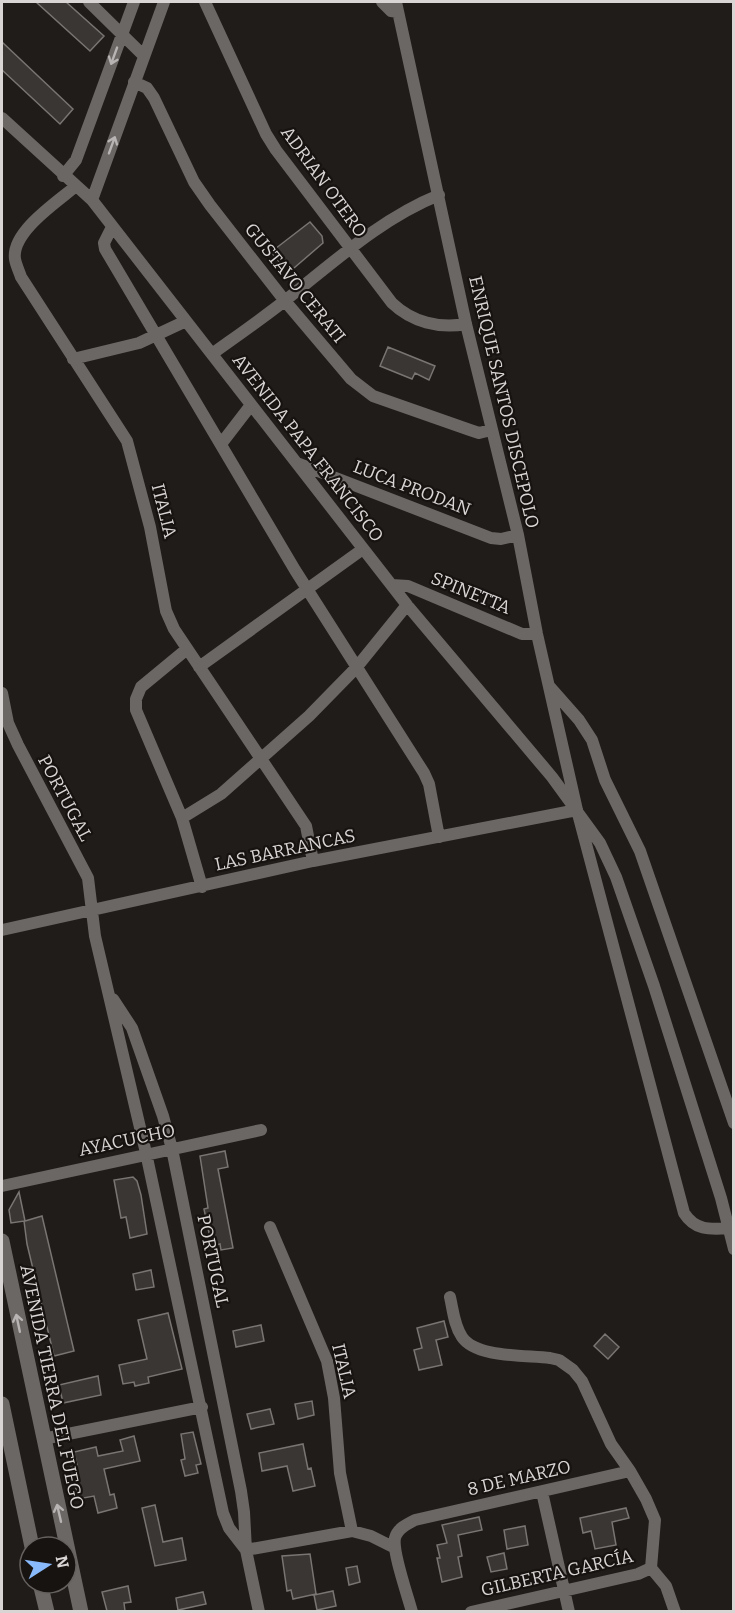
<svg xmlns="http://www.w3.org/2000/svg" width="735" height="1613" font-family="Bitter,serif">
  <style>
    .building { fill: #393634; stroke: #787572; stroke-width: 1.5 }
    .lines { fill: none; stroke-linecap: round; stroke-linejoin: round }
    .street { stroke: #6b6765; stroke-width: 12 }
    .secondary { stroke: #6b6765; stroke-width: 15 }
    .oneway { stroke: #b7b4b3 }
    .labels { text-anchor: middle; stroke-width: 4.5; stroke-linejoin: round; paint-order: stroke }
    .street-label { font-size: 18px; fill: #d8d5d4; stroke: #161311 }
  </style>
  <rect width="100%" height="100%" fill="#1f1c1a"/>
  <path class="building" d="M36 2H66L104 36 90 51Z
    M2 42 73 109 60 124 2 70Z
    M310 222 322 236 323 243 294 268 281 264 271 252Z
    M388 347 435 366 429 380 415 373 412 379 380 366Z
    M225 1151 228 1167 218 1169 233 1248 221 1250 220 1244 212 1246 207 1224 204 1209 208 1208 200 1156Z
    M133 1177 137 1181 141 1195 147 1234 130 1238 126 1217 121 1218 114 1180Z
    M19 1192 25 1221 42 1216 74 1351 54 1356 27 1244 24 1221 11 1223 9 1210Z
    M151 1270 154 1287 136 1290 133 1274Z
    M168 1313 182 1369 148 1377 149 1383 135 1386 134 1382 123 1384 119 1365 147 1359 138 1320Z
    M444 1321 448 1337 436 1340 442 1365 419 1370 414 1350 422 1348 417 1328Z
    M261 1325 264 1341 236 1347 233 1331Z
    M605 1334 619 1347 608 1359 594 1346Z
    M98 1376 101 1395 63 1403 59 1385Z
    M312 1401 314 1415 298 1419 295 1404Z
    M270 1409 274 1424 251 1429 247 1414Z
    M193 1432 201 1464 196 1465 198 1473 185 1476 181 1460 185 1459 181 1434Z
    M134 1436 140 1461 104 1469 110 1495 114 1494 117 1508 98 1513 94 1496 78 1499 71 1467 77 1465 74 1452 96 1447 98 1456 123 1451 120 1440Z
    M303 1444 308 1469 311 1468 315 1486 293 1491 287 1466 262 1471 259 1453Z
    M155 1505 163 1542 182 1538 186 1560 155 1566 142 1508Z
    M626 1508 629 1518 612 1522 616 1545 595 1549 591 1531 583 1533 580 1518Z
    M479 1517 482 1530 458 1535 462 1556 458 1557 462 1577 442 1582 437 1558H440L437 1545 447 1543 442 1525Z
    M525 1526 528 1545 507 1549 504 1530Z
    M504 1553 507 1569 491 1572 487 1557Z
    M310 1554 316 1594 293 1599 291 1590 287 1591 282 1556Z
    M357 1566 360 1582 349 1585 346 1568Z
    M128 1586 131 1602 124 1603 125 1611H107L102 1592Z
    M333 1591 336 1606 317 1610 314 1595Z
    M203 1592 206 1604 178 1610 176 1598Z"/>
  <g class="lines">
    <path class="street" d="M89 2 144 56
      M205 2 266 134 276 150 392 303C412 322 439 329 466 324
      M382 2 391 11 398 12
      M396 2 466 324 518 535 537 634 577 810 684 1213C696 1232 712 1229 733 1228
      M134 82 147 88 154 98 194 182 210 205 285 301 351 379 373 396 470 430 479 433 491 430
      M2 118 92 200 407 605 552 777 600 843 616 877 654 986 721 1198 734 1249
      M63 176 76 160 134 2
      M76 186C57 202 11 232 15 259 16 265 19 271 21 277L127 441 150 527 166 611 174 629 306 826 313 861
      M92 200 164 2
      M112 227 104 243 105 249 295 570 424 773 429 784 439 837
      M212 354C237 336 263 318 287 299 335 261 382 218 439 195
      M73 359 139 343 186 321
      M221 444 251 405
      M297 463 491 538 501 539 518 535
      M392 585 408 586 522 634H537
      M187 649 141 687 136 699V710L182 818 202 887
      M199 667 363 549
      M549 686 579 720 592 740 605 780 640 851 734 1123
      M2 693 8 723 18 745 88 878 95 936 146 1153 223 1513 229 1528 246 1550
      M182 818 221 794 309 716 356 668 407 605
      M2 930 313 861 577 810
      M113 999 132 1028 163 1116 172 1149 241 1491 244 1512 246 1550 259 1612
      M2 1186 261 1130
      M270 1227 327 1361 334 1398 340 1473 352 1531
      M450 1297C453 1310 454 1325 462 1337 476 1358 526 1355 550 1358L559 1360 573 1370 582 1381 611 1444 630 1471 646 1499 655 1520 651 1568 666 1586 675 1612
      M43 1439 202 1407
      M542 1492 569 1612
      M246 1550 352 1531 371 1536 395 1548
      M412 1612C408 1596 392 1552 395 1538 397 1529 407 1524 415 1520L630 1471
      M471 1612 638 1574 651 1568"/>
    <path class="secondary" d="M2 1241 81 1612
      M2 1404 32 1547
      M40 1583 47 1612"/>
  </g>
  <defs><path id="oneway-shaft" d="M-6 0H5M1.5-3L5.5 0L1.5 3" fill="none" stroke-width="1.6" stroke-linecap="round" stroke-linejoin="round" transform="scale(1.5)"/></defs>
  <g class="oneway">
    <use href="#oneway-shaft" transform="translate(114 56) rotate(110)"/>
    <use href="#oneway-shaft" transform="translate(112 145) rotate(-70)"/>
    <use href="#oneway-shaft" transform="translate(18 1323) rotate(-102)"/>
    <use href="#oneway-shaft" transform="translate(59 1513) rotate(-103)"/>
  </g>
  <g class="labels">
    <g class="street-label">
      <text transform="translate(324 182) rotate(54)" y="6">ADRIAN OTERO</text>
      <text transform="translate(295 283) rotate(51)" y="6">GUSTAVO CERATI</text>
      <text transform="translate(504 402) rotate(77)" y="6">ENRIQUE SANTOS DISCEPOLO</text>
      <text transform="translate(308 448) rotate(52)" y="6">AVENIDA PAPA FRANCISCO</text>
      <text transform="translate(412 488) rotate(21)" y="6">LUCA PRODAN</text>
      <text transform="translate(164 511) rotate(76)" y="6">ITALIA</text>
      <text transform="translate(471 593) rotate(22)" y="6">SPINETTA</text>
      <text transform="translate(65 798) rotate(62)" y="6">PORTUGAL</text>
      <text transform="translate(285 850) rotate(-12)" y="6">LAS BARRANCAS</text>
      <text transform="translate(127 1140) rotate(-12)" y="6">AYACUCHO</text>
      <text transform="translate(213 1261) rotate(78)" y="6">PORTUGAL</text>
      <text transform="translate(344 1371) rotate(77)" y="6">ITALIA</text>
      <text transform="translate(52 1387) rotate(78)" y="6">AVENIDA TIERRA DEL FUEGO</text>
      <text transform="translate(519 1478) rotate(-13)" y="6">8 DE MARZO</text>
      <text transform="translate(557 1573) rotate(-13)" y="6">GILBERTA GARCÍA</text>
    </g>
  </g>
  <rect width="735" height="1613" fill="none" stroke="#d8d5d4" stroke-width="6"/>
  <g transform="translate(48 1565) rotate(78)"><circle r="28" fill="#161311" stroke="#64615f" stroke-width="1.5"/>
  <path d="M0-4.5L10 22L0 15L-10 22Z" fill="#89bafc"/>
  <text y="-9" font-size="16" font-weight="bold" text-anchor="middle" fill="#d8d5d4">N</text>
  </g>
</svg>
